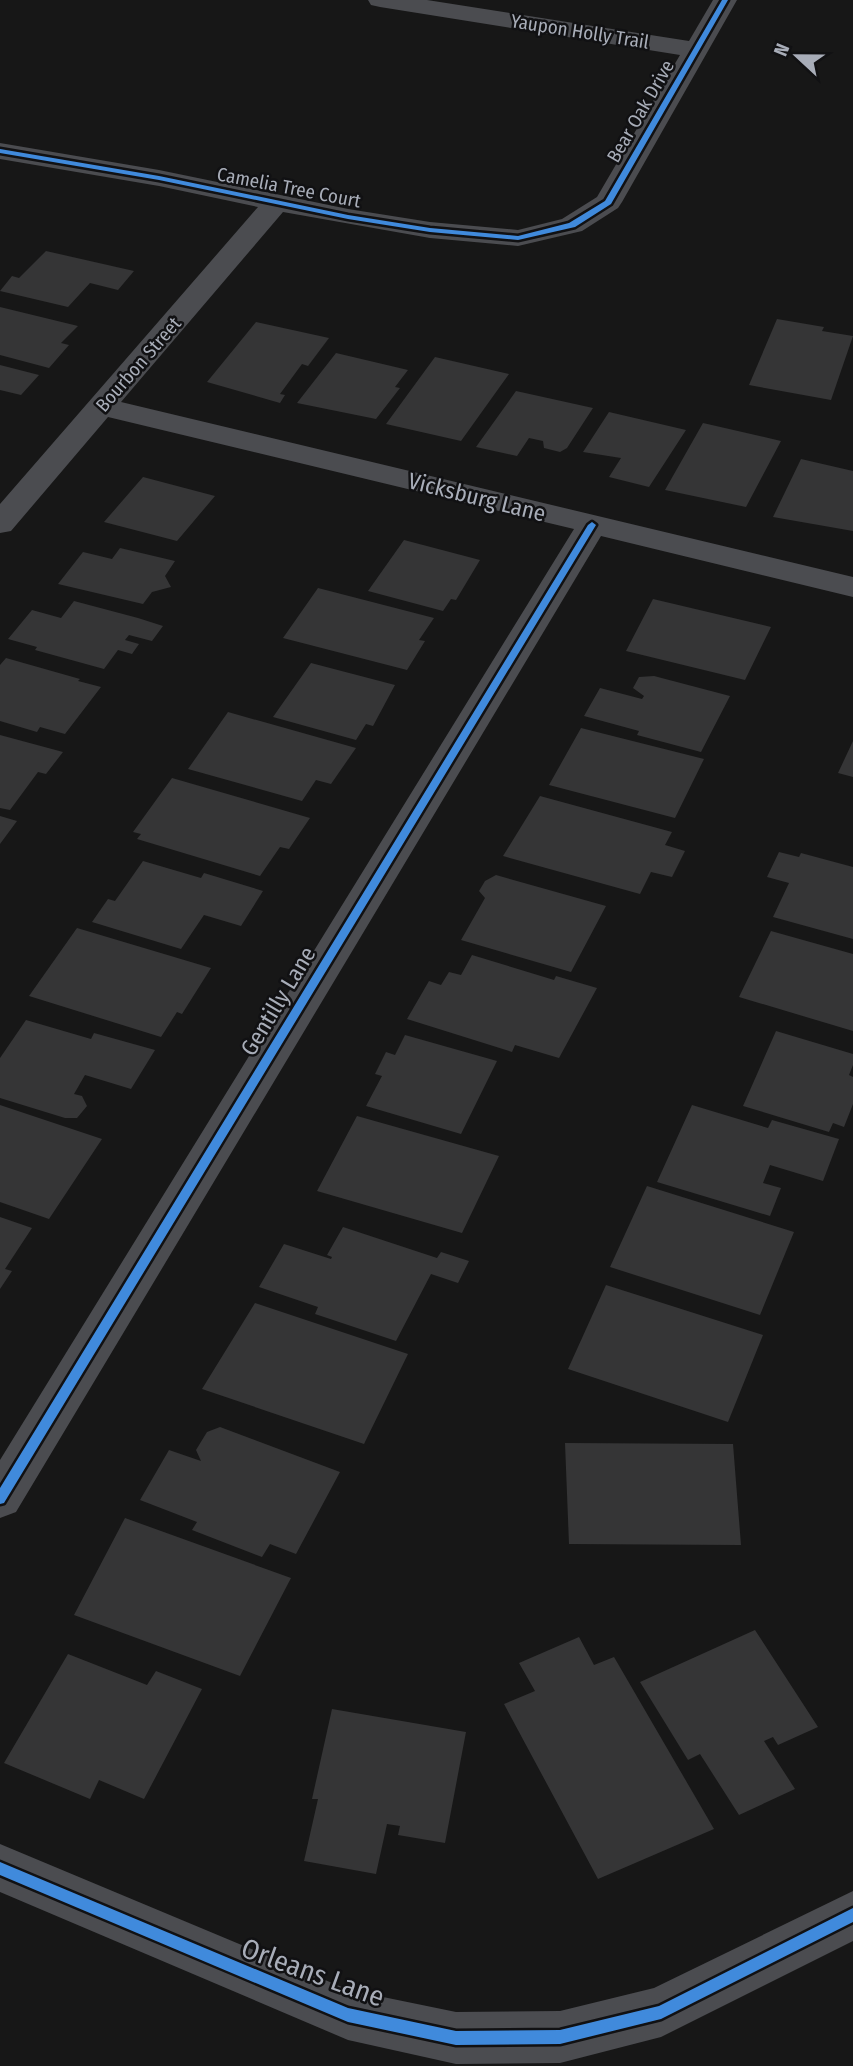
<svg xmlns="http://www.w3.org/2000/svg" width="853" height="2066" font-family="'Fira Sans Condensed',sans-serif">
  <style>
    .building { fill: #353536 }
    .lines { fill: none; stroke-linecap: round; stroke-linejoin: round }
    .street { fill: #4b4c50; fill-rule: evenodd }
    .cycleway-casing { stroke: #111113; stroke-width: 5 }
    .cycleway { fill: #408adc; fill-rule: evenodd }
    .labels { text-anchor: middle; stroke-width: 5; stroke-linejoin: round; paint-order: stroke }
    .far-street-label { font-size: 19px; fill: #a8adb8; stroke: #111113 }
    .street-label { font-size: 23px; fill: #a8adb8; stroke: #111113 }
    .near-street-label { font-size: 28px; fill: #a8adb8; stroke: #111113 }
  </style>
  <rect width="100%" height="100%" fill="#171717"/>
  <path class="building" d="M46 251 134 271 118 290 90 283 68 307 0 291 12 276 19 278Z
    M0 307 78 326 61 343 69 345 49 368 0 355Z
    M777 319 824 327 822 331 853 336 831 400 749 385Z
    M256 322 329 338 308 366 302 364 280 394 285 395 280 403 207 382Z
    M336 353 408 370 395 387 400 388 376 419 297 403Z
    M435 357 509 374 461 441 386 424Z
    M0 365 39 375 21 395 0 390Z
    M516 391 593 408 567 448 560 452 544 448 543 441 529 438 517 456 476 447Z
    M609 412 686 430 649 487 609 477 621 458 583 452Z
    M703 423 781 441 746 507 665 490Z
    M801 459 853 471V531L773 517Z
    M143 477 215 496 177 541 104 522Z
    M404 540 480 560 456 600 451 599 443 611 368 591Z
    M120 548 175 561 165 576 171 587 152 592 143 604 58 584 83 552 112 559Z
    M318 588 434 618 419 640 425 641 407 670 283 638Z
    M653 599 771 627 745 680 626 651Z
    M74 601 138 618 163 626 152 641 129 635 125 640 139 644 132 654 118 650 104 669 35 650 37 647 8 639 32 610 61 618Z
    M6 658 80 679 78 681 101 687 65 734 40 727 37 732 0 721V665Z
    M311 663 395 685 373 726 366 724 356 740 273 717Z
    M654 676 730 696 701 752 637 735 639 731 584 716 600 688 642 699 644 696 633 688 639 677Z
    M228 712 356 748 331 784 316 780 302 801 188 769Z
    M581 728 704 759 675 818 549 785Z
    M0 735 63 752 46 774 38 772 10 810 0 808Z
    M853 741V777L838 773Z
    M172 778 310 818 289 849 280 847 260 876 137 839 141 834 133 832Z
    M540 796 672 832 665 845 685 851 672 877 651 872 640 894 503 856Z
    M0 816 17 821 0 844Z
    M779 852 799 857 801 853 853 867V939L773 917 789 883 767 877Z
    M143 861 201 878 204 873 263 891 241 926 204 915 181 949 92 922 108 899 115 901Z
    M496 875 606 906 571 972 461 940 485 898 479 891 485 881Z
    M77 928 211 968 182 1014 177 1012 161 1037 29 996Z
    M771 931 853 954V1031L739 997Z
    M472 955 554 980 556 976 597 988 559 1058 515 1045 512 1052 407 1019 429 981 441 985 449 972 461 975Z
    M26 1020 91 1039 94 1033 155 1050 131 1089 85 1075 74 1094 82 1096 87 1106 77 1118H65L0 1098V1058Z
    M776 1031 853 1054V1065L849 1075 853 1077V1104L844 1127 833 1123 829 1132 743 1106Z
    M405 1035 497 1061 461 1134 366 1106 382 1076 375 1074 386 1052 395 1055Z
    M0 1105 102 1139 49 1219 0 1202Z
    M692 1105 768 1128 772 1120 839 1139 823 1181 770 1165 763 1183 781 1188 770 1216 657 1182Z
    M357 1116 499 1156 462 1233 317 1191Z
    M647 1186 794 1232 760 1315 610 1267Z
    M0 1217 32 1228 5 1269 12 1271 0 1289Z
    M343 1227 437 1258 441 1252 469 1261 458 1283 431 1274 396 1341 315 1314 318 1307 259 1287 284 1244 331 1259 332 1257 327 1255Z
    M606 1285 763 1335 728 1422 568 1369Z
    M255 1303 408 1354 364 1444 202 1389Z
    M220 1427 340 1472 296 1554 270 1544 262 1557 192 1530 197 1522 140 1500 169 1450 201 1461 196 1450 207 1432Z
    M565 1443 733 1444 741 1545 569 1544Z
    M125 1518 291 1578 240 1676 74 1615Z
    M755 1630 818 1727 778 1745 773 1737 764 1741 795 1789 739 1815 700 1754 688 1760 640 1682Z
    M579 1637 594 1665 614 1657 714 1829 598 1879 504 1704 535 1691 519 1663Z
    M68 1654 147 1685 156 1671 202 1689 144 1799 99 1780 90 1799 4 1763Z
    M332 1709 466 1732 445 1843 398 1835 400 1826 387 1824 376 1874 304 1861 318 1799H312Z"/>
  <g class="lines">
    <path class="street" d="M368 0H427L689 41 713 0H737L622 202 618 208 582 231 518 246 430 238 283 212 121 402 853 577V597L601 536 16 1512 0 1518V1460L574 529 108 417 11 531 0 533V504L258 207 159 186 0 159V143L159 170 348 209 430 222 518 230 562 219 597 197 680 55 380 7 371 5Z
      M0 1844 349 1990 456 2012 560 2011 654 1988 853 1891V1941L661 2037 560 2063 456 2064 348 2040 0 1892Z"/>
    <defs>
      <path id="cycleway" d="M722 0H728L611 204 575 227 518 240 430 232 348 219 159 180 0 153V149L159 176 348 215 430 228 518 236 569 223 605 201Z
        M592 522 596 525 4 1503 0 1504V1488L588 525Z
        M0 1862 348 2008 456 2031 560 2030 659 2006 853 1908V1922L661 2019 560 2044 456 2045 348 2022 0 1875Z"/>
    </defs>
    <use href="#cycleway" class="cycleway-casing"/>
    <use href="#cycleway" class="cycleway"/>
  </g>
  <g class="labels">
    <g class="far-street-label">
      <text transform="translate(580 31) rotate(9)" y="7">Yaupon Holly Trail</text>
      <text transform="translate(640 111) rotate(-60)" y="7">Bear Oak Drive</text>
      <text transform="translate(289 187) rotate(11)" y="7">Camelia Tree Court</text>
      <text transform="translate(138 364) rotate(-49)" y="7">Bourbon Street</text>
    </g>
    <g class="street-label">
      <text transform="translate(477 497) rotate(14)" y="8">Vicksburg Lane</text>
      <text transform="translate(278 1001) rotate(-59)" y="8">Gentilly Lane</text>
    </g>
    <g class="near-street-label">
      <text transform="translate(313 1972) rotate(20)" y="10">Orleans Lane</text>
    </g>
  </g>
  <g transform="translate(797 56) rotate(292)" stroke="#111113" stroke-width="5" paint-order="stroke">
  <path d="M0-5L12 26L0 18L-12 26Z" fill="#a8adb8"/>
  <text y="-10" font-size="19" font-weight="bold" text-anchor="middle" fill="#a8adb8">N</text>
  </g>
</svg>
